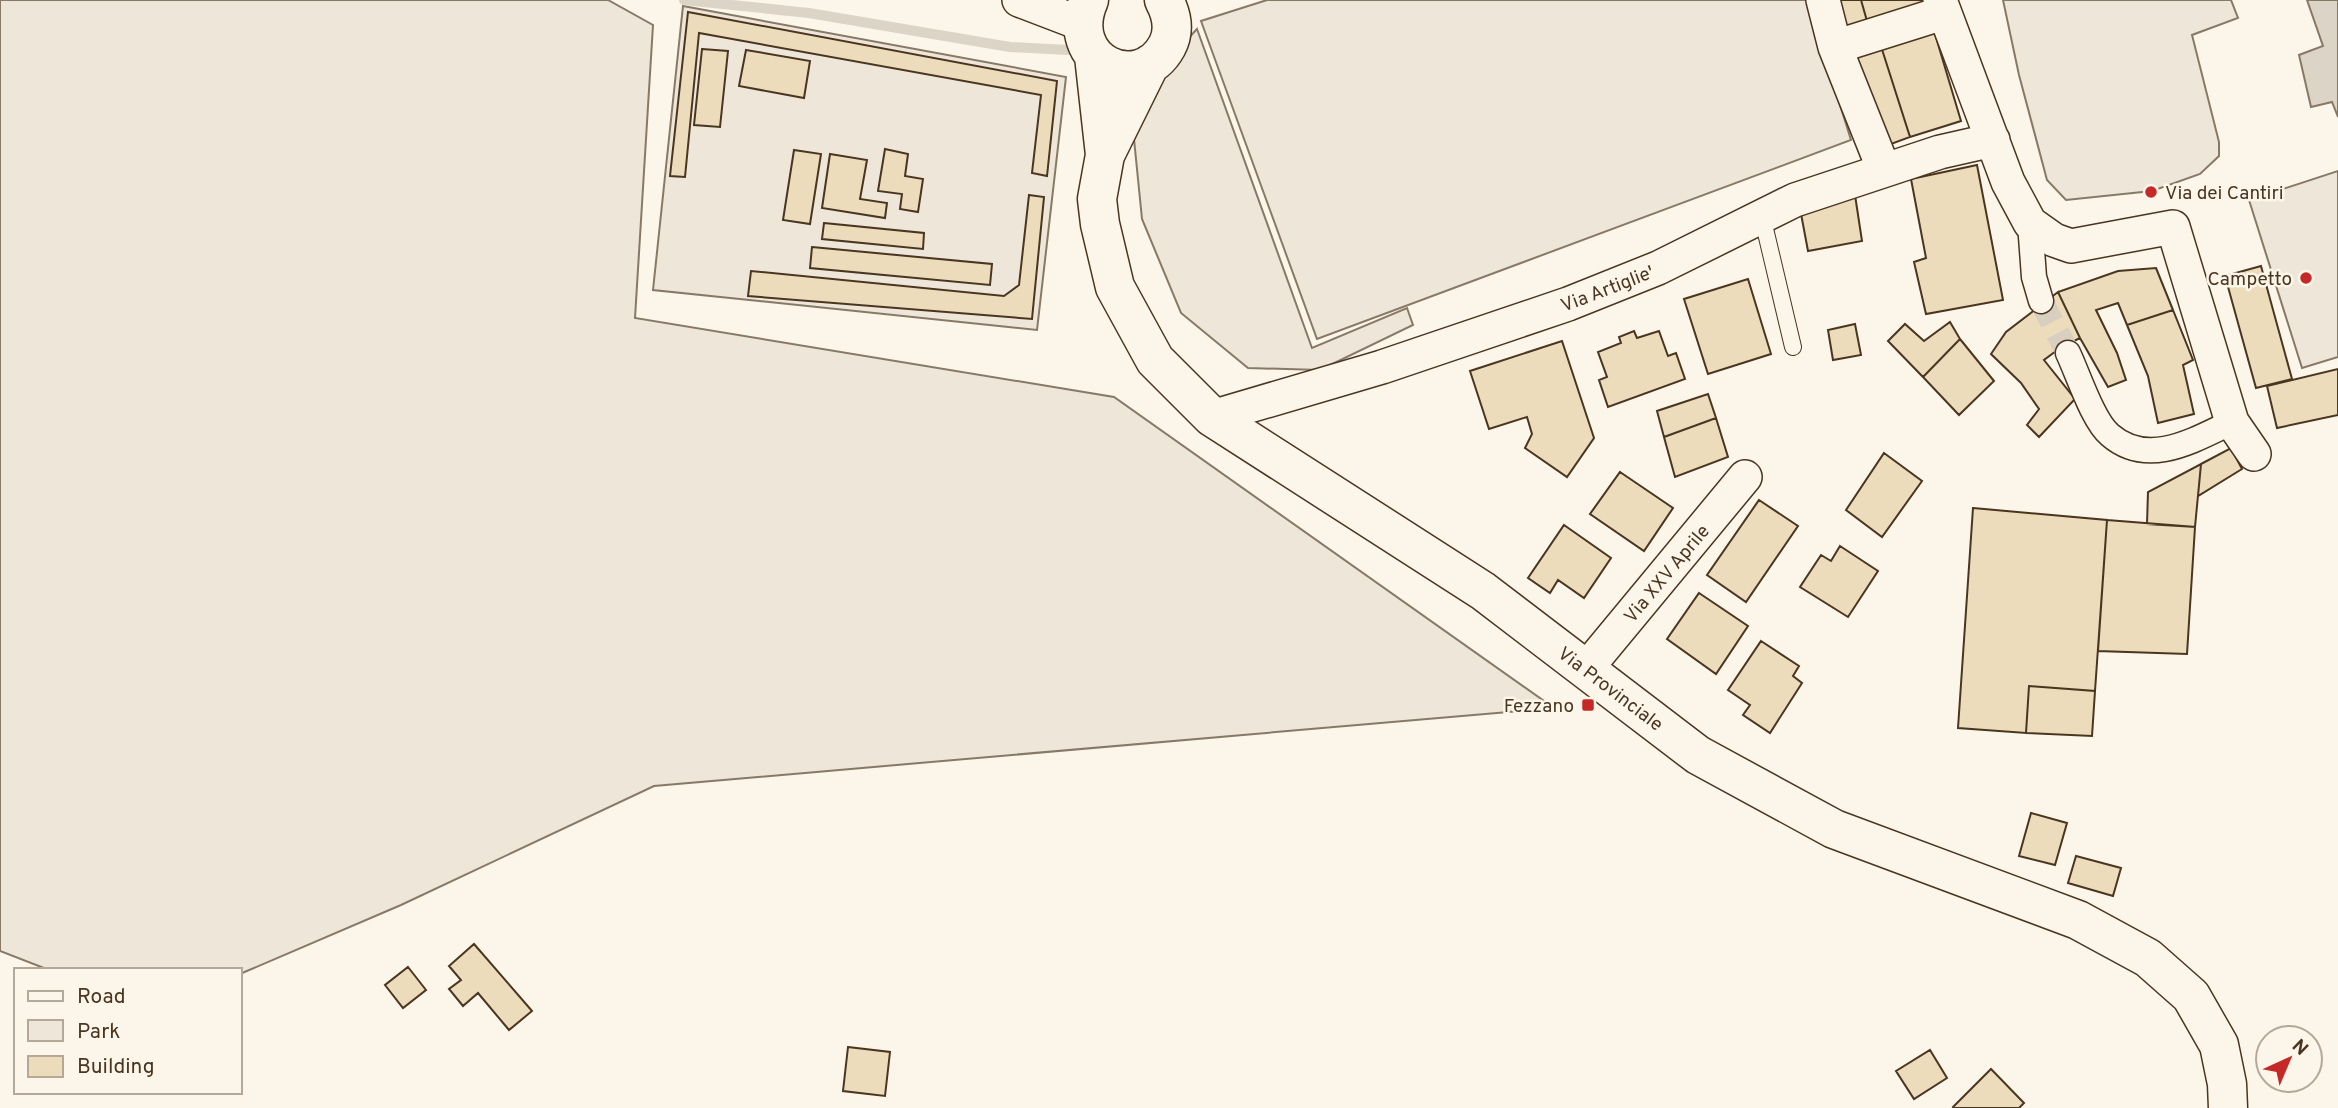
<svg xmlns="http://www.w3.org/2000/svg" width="2338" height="1108" font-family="Overpass,sans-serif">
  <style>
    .green { fill: #ede6d9; stroke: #887966; stroke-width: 2 }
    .water { fill: #dcd4c6; stroke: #887966; stroke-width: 2 }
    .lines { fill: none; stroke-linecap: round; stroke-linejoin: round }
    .stream { stroke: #dcd4c6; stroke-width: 10 }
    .building { fill: #ecdcbc; stroke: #4a3520; stroke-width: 2 }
    .pedestrian-tunnel { stroke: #d8cfc1; stroke-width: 24; stroke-dasharray: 24 12; stroke-linecap: butt }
    .service-casing { stroke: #4a3520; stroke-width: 18 }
    .pedestrian-casing { stroke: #4a3520; stroke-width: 27 }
    .minor-casing { stroke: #4a3520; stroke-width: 36 }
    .secondary-casing { stroke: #4a3520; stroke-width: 41 }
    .service { stroke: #fbf6e9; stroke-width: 16 }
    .pedestrian { stroke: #fbf6e9; stroke-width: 24 }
    .minor { stroke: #fbf6e9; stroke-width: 33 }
    .secondary { stroke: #fbf6e9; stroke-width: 38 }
    .poi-dot { fill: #c62828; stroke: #fbf6e9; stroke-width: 2.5 }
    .labels { text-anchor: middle; stroke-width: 5; stroke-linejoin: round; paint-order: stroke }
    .poi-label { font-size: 19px; fill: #4a3520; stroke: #fbf6e9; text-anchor: end }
    .street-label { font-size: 19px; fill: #4a3520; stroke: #fbf6e9 }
  </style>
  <rect width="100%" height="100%" fill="#fbf6e9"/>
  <path class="green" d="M0 0H608L653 25 635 318 1114 397 1554 708 654 786 401 905 240 974V970H49L0 951Z
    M1267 0H1807L1851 140 1317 339 1201 21Z
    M2003 0H2231L2238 18 2192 35 2219 142V156L2200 174 2152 191 2066 200 2047 180 2019 75Z
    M683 6 1066 77 1037 330 653 290Z
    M1197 29 1312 348 1407 308 1413 325 1320 370 1248 368 1181 313 1142 219 1134 139 1146 84Z
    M2338 171V357L2302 368 2249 200Z"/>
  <path class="water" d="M2307 0H2338V117L2332 102 2311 107 2299 55 2323 46Z"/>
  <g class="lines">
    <path class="stream" d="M684 0 809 13 1010 47 1069 50"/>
  </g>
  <path class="building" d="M1838 0H1861L1867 21 1847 30Z
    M1861 0H1922L1923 5 1867 21Z
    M688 12 1057 81 1047 176 1032 173 1041 95 699 33 685 177 670 176Z
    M1932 24 1961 121 1910 137 1879 40Z
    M1879 40 1910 137 1883 147 1854 48Z
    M702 49 728 51 720 127 694 125Z
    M746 50 810 61 804 98 739 86Z
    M885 149 908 154 905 176 923 179 918 212 900 209 902 194 878 191Z
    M794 150 821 154 810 224 783 220Z
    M830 154 867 160 860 199 887 203 885 218 822 208Z
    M1977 165 2003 300 1926 314 1914 262 1926 258 1911 179Z
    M1029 195 1044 197 1032 319 748 296 751 271 1004 296 1019 285Z
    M1855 195 1862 241 1808 251 1799 203Z
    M824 223 924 233 923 249 822 239Z
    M812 247 992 264 990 285 810 268Z
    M2261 266 2292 379 2256 388 2225 276Z
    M2156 268 2173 310 2127 325 2118 303 2096 310 2117 353 2126 380 2108 387 2080 338 2058 292 2118 271Z
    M1748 279 1771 354 1708 374 1684 299Z
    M2058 292 2080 338 2060 348 2044 360 2075 399 2039 437 2027 425 2039 409 2021 383 1991 354 2006 332Z
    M2173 310 2193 360 2183 365 2194 414 2158 423 2148 376 2127 325Z
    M1950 322 1960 339 1923 377 1888 341 1905 324 1924 341Z
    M1855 324 1861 355 1833 360 1828 330Z
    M1634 331 1637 338 1659 331 1668 356 1676 353 1685 379 1608 407 1599 380 1607 377 1598 352 1621 343 1619 337Z
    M1960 339 1994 381 1959 415 1923 377Z
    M1562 341 1594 438 1567 477 1525 448 1532 434 1527 417 1489 429 1470 371Z
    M2338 369V415L2277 428 2267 386Z
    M1708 394 1716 418 1664 437 1657 411Z
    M1716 418 1728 457 1675 477 1664 437Z
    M2231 448 2242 469 2198 496 2201 464Z
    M1884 453 1922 481 1882 537 1846 510Z
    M2201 464 2195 527 2147 524 2148 492Z
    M1620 472 1673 508 1644 551 1590 514Z
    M1759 500 1798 526 1746 602 1707 575Z
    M1973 508 2107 520 2095 691 2029 686 2026 733 1958 728Z
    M2107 520 2195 527 2187 654 2098 651Z
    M1564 525 1611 558 1584 598 1558 580 1550 593 1528 578Z
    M1840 546 1878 571 1848 617 1800 587 1821 555 1831 561Z
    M1699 593 1748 626 1716 674 1667 639Z
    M1761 641 1799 666 1793 676 1802 683 1770 733 1743 715 1750 705 1728 690Z
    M2029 686 2095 691 2092 736 2026 733Z
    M2031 813 2067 823 2055 865 2019 856Z
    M2076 856 2121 868 2113 896 2068 883Z
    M474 944 532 1011 509 1030 478 993 463 1006 449 989 461 980 449 966Z
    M408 967 426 990 403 1008 385 985Z
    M848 1047 890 1052 885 1096 843 1091Z
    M1930 1050 1947 1078 1914 1099 1896 1071Z
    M1991 1069 2024 1103 2019 1108H1954L1953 1107Z"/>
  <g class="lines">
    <path class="pedestrian-tunnel" d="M2041 301 2068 353"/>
    <defs>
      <path id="service" d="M1762 216 1793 347"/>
      <path id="pedestrian" d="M2030 223 2034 277 2041 301
        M2068 353C2078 374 2093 421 2110 435 2148 468 2194 440 2232 422"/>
      <path id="minor" d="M1019 0 1082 24
        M1823 0 1835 47 1884 170
        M1940 0 2008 182 2030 223 2054 240 2071 246 2173 227 2232 422 2254 454
        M1835 47 1943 13
        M1212 417 1382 367 1568 304 1658 268 1795 200 1940 152 1993 140
        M1586 669 1745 477"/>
      <path id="secondary" d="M1089 0C1062 62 1139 97 1167 46 1175 31 1172 15 1164 0
        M1094 56 1105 155
        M1150 64 1105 155 1097 199 1100 224 1115 287 1155 360 1212 417 1483 591 1698 755 1834 829 2078 920 2148 958 2191 996 2219 1045 2227 1084 2228 1108"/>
    </defs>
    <use href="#service" class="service-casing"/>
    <use href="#pedestrian" class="pedestrian-casing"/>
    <use href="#minor" class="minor-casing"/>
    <use href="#secondary" class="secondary-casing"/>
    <use href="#service" class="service"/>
    <use href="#pedestrian" class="pedestrian"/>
    <use href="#minor" class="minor"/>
    <use href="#secondary" class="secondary"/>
  </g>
  <g class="poi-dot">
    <circle cx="2151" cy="192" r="7"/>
    <circle cx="2306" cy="278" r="7"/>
    <rect x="1581" y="698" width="14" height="14" rx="3.5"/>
  </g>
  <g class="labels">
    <g class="poi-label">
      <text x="2165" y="199" text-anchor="start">Via dei Cantiri</text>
      <text x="2292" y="285">Campetto</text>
      <text x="1574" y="712">Fezzano</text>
    </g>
    <g class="street-label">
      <text transform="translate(1607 288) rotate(-21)" y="7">Via Artiglie'</text>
      <text transform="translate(1666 573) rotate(-50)" y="7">Via XXV Aprile</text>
      <text transform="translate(1611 688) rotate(37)" y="7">Via Provinciale</text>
    </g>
  </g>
  <rect x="14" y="968" width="228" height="126" fill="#fbf6e9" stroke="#b4a999" stroke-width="2"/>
  <rect x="28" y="991" width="35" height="10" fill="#fbf6e9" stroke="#b4a999" stroke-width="2"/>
  <text x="77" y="1003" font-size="21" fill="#4a3520">Road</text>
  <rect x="28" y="1020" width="35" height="21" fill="#ede6d9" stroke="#b4a999" stroke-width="2"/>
  <text x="77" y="1038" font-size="21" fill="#4a3520">Park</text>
  <rect x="28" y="1056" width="35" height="21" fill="#ecdcbc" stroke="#b4a999" stroke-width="2"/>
  <text x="77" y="1073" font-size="21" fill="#4a3520">Building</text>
  <g transform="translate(2289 1059) rotate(44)"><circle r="33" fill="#fbf6e9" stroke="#b4a999" stroke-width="2"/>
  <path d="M0-5L12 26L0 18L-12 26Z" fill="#c62828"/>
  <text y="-10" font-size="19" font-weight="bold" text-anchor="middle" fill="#4a3520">N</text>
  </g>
</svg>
